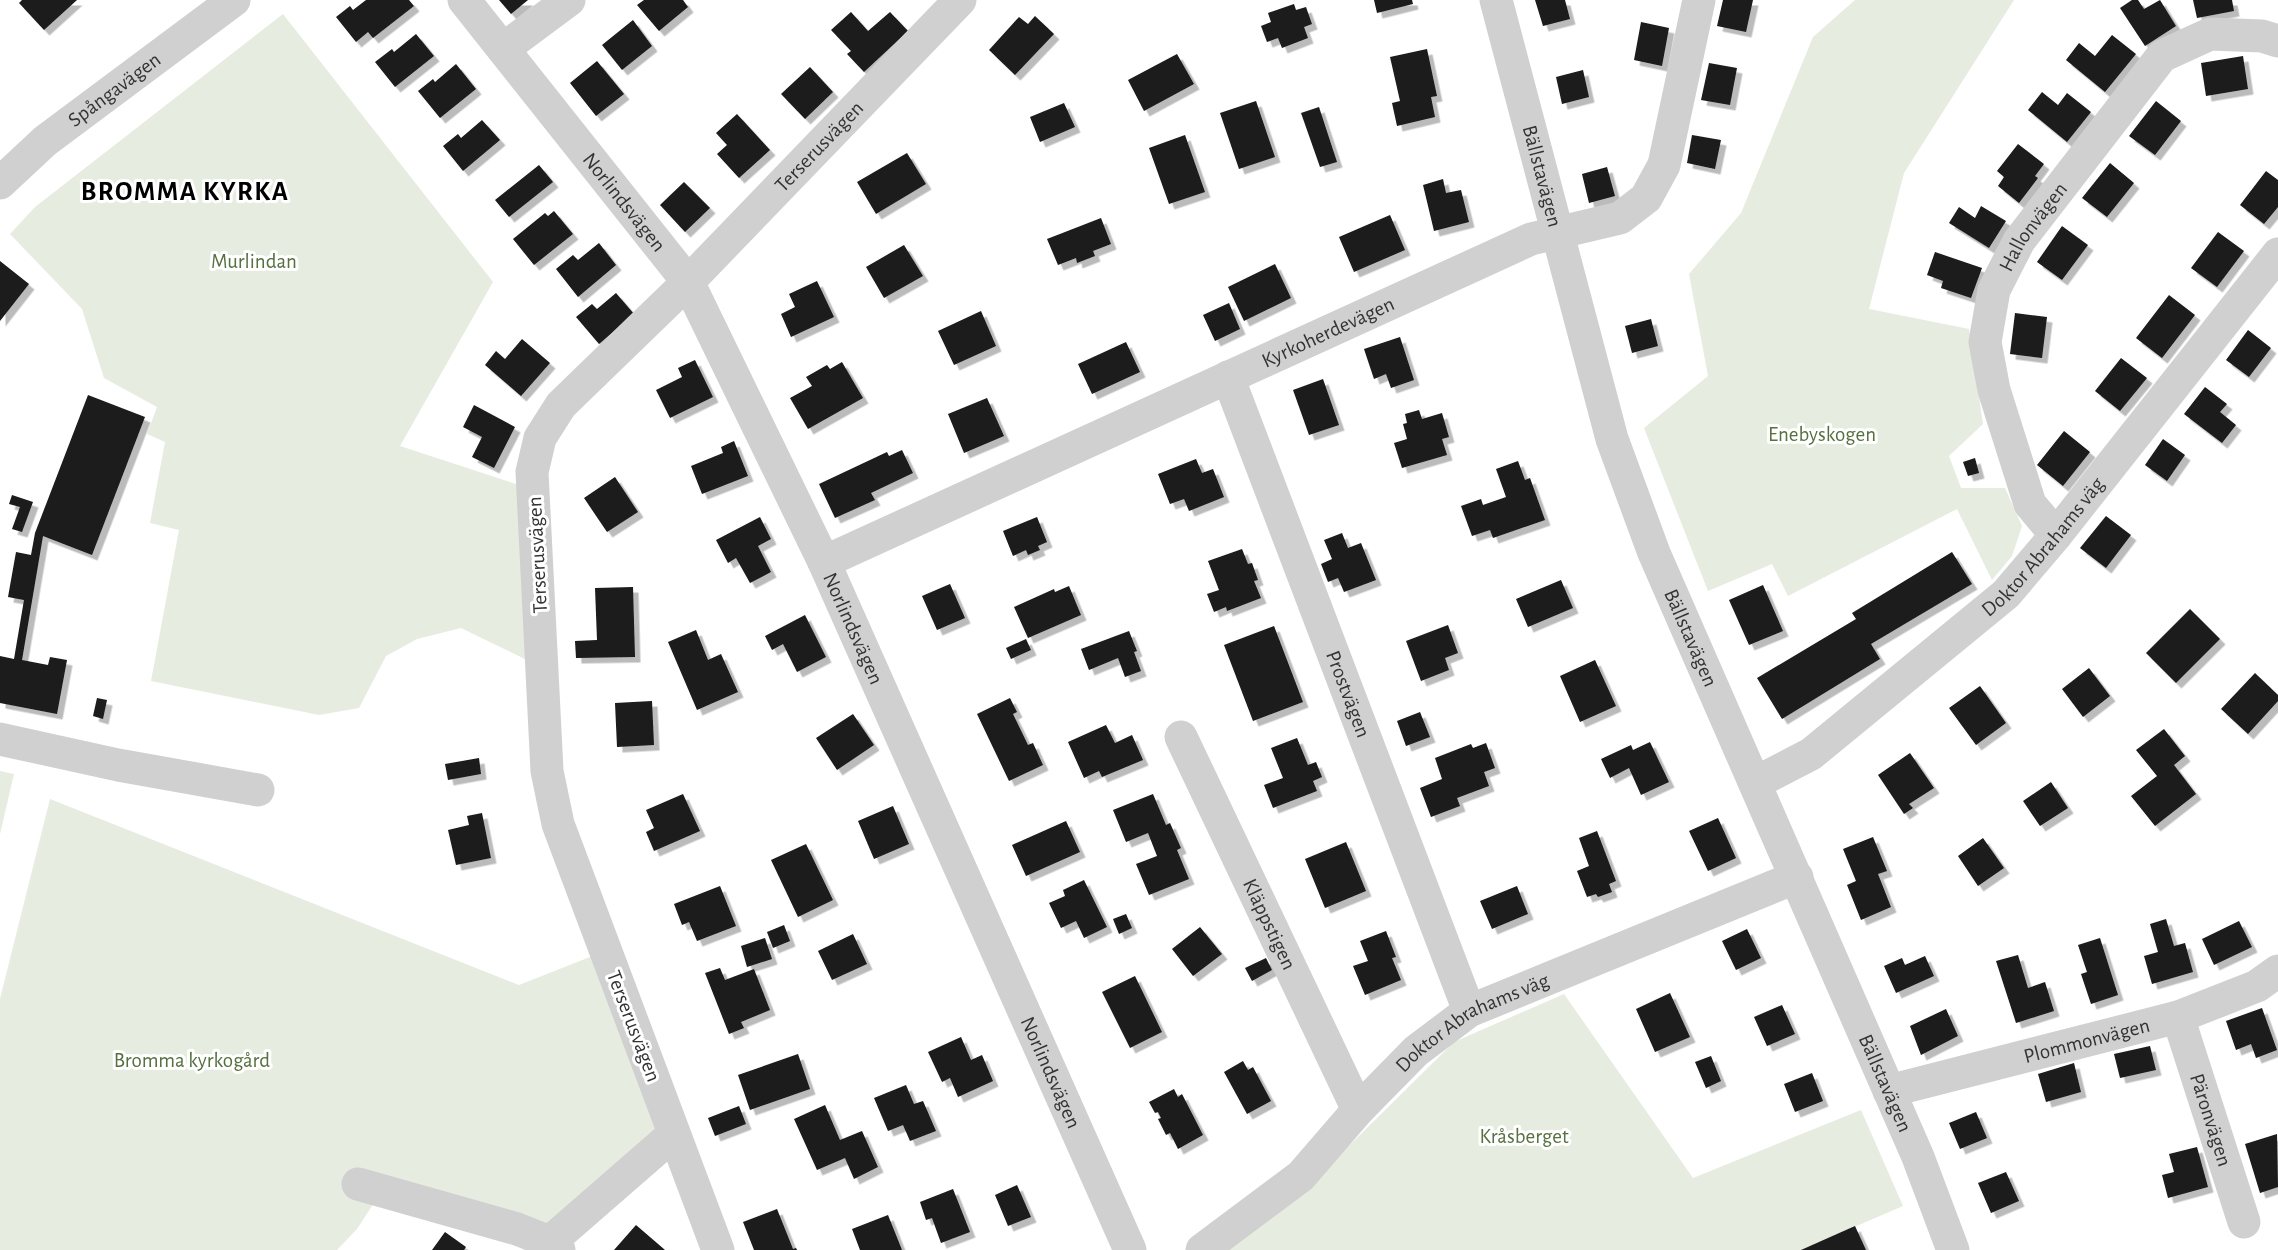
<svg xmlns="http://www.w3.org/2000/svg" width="2278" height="1250" font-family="'Alegreya Sans',sans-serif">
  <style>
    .green { fill: #e6ecdf }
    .building { fill: #1a1a1a; filter: url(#shadow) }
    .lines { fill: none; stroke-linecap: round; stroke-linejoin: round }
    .minor { stroke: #d0d0d0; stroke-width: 33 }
    .labels { text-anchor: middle; stroke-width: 6; stroke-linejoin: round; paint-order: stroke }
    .street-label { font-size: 21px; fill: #333; stroke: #fff }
    .park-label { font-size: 21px; fill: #56703f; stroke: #fff }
    .district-label { font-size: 27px; font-weight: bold; letter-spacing: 1.5px; fill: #000; stroke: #fff }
  </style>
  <defs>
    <filter id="shadow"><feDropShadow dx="5.5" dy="5.5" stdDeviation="0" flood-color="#0004"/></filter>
  </defs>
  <rect width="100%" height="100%" fill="#fff"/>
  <path class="green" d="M1855 0H2014L1904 173 1869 309 1969 329 1983 424 1949 456 1961 488H2005L2022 526 2012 556 1992 580 1957 509 1788 596 1772 564 1708 591 1644 428 1708 376 1689 274 1741 213 1813 37Z
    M283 14 493 282 400 446 528 488 531 662 461 628 417 639 386 656 359 708 319 715 151 681 179 530 150 523 165 442 147 434 157 407 104 378 82 309 10 234 35 207Z
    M0 771 14 774 0 834Z
    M50 799 519 985 595 955 666 1124 556 1221 538 1227 385 1186 357 1229 337 1250H0V999Z
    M1564 994 1693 1178 1861 1110 1903 1206 1801 1250H1227L1293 1201 1454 1042Z"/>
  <path class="building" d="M22 0H77L44 30 19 3Z
    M366 0H409L414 6 373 38 368 32 356 42 336 17 350 6 353 10Z
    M499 0H528L511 14Z
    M644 0H683L688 7 659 31 637 5Z
    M1374 0H1412L1413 4 1377 13Z
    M1535 0H1565L1570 19 1543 26Z
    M1723 0H1753L1746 32 1717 26Z
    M2132 0H2138L2144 9 2160 0 2176 26 2145 46 2120 8Z
    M2193 0H2232L2234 11 2197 18Z
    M1294 4 1296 10 1306 7 1312 24 1304 27 1308 38 1282 48 1278 38 1267 42 1261 26 1271 22 1268 13Z
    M851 12 868 31 890 12 908 31 864 72 847 54 851 51 831 30Z
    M1035 16 1054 34 1015 75 989 50 1019 17 1028 24Z
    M633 20 652 46 622 70 602 45Z
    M1641 22 1669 28 1662 66 1634 60Z
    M416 34 434 56 395 87 375 62 392 49 394 52Z
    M2112 35 2136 54 2105 92 2066 60 2079 43 2095 56Z
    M1427 49 1437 96 1431 97 1435 117 1397 126 1392 103 1400 101 1390 57Z
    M1177 54 1194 84 1144 111 1128 80Z
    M2243 56 2248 89 2206 96 2201 63Z
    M597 61 624 94 596 116 570 83Z
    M1709 63 1737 68 1730 105 1701 100Z
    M456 64 476 89 440 118 418 91 433 79 435 82Z
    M810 67 833 92 805 119 781 94Z
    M1583 70 1589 97 1562 104 1556 77Z
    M2042 92 2058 105 2067 93 2091 112 2067 142 2028 110Z
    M1256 101 1275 157 1239 169 1220 113Z
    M2156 101 2181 121 2155 155 2129 136Z
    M1064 103 1075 127 1040 142 1030 117Z
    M1319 107 1337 162 1320 167 1301 113Z
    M737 114 770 150 739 178 717 154 727 145 716 133Z
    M482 120 500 140 463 171 443 146 458 134 461 138Z
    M1185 135 1205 192 1169 204 1149 148Z
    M1692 135 1721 140 1715 169 1687 163Z
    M2018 144 2044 164 2035 176 2038 178 2019 203 1998 186 2004 177 1997 171Z
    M907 153 926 184 876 214 857 182Z
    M2110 163 2134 183 2107 217 2082 198Z
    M539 165 553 182 509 217 495 200Z
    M1607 167 1615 196 1589 203 1582 174Z
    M2266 171 2278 180V207L2264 224 2240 205Z
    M1443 179 1446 193 1461 190 1469 222 1434 231 1423 185Z
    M684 182 710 208 685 232 660 205Z
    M1981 206 2006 221 1989 248 1949 223 1959 207 1975 218Z
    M554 211 573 234 534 265 513 239 545 213 548 216Z
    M1390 215 1405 250 1354 272 1339 237Z
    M1101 218 1111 244 1093 251 1095 256 1077 263 1076 258 1058 265 1047 239Z
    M2062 226 2088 245 2062 280 2037 262Z
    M2218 232 2244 251 2217 287 2191 268Z
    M599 243 616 265 578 297 556 269 573 255 578 260Z
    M904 245 923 276 884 298 866 267Z
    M1935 252 1982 268 1971 298 1941 288 1943 281 1927 275Z
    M0 261 29 284 0 321Z
    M1275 264 1291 298 1244 321 1228 287Z
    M817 281 834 317 791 337 781 314 795 307 789 294Z
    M616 293 634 314 599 344 576 317 592 304 597 309Z
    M2169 295 2195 315 2162 358 2136 338Z
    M1229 303 1240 329 1215 341 1203 315Z
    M981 311 996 346 954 365 938 331Z
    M2015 313 2047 317 2042 358 2010 354Z
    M1651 319 1658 346 1632 353 1625 326Z
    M2248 330 2271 348 2249 377 2226 360Z
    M1400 337 1414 380 1391 388 1386 374 1374 379 1364 349Z
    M522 339 550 363 521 396 485 365 496 351 505 359Z
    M1126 342 1140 372 1092 394 1078 364Z
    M2121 358 2147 378 2120 411 2095 391Z
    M695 360 713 397 670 418 656 390 682 377 678 368Z
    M842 362 863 398 808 429 790 398 812 386 806 377 827 365 830 369Z
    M1323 379 1339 425 1309 435 1293 390Z
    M2205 387 2227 404 2220 412 2236 425 2222 443 2184 414Z
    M88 395 145 417 92 555 43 536 22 660 48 665 50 657 67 660 57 714 0 703V656L14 659 24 600 8 597 16 552 31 555 35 533Z
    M987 398 1004 436 964 453 948 414Z
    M474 405 515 427 494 468 472 457 482 437 463 427Z
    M1419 410 1422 419 1442 413 1449 437 1442 439 1447 455 1402 468 1394 443 1407 439 1403 424 1407 423 1405 414Z
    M2064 431 2090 452 2063 486 2037 465Z
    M2163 439 2185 455 2167 481 2145 465Z
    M734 441 748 476 702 494 691 466 723 453 721 447Z
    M902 450 913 473 871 493 875 500 835 518 819 484 887 452 889 456Z
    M1975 458 1979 473 1968 476 1963 462Z
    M1196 459 1202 473 1213 469 1224 497 1189 511 1184 499 1170 504 1158 474Z
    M1518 461 1525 480 1530 478 1545 520 1493 538 1490 530 1472 536 1461 506 1481 499 1483 505 1506 497 1496 469Z
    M615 477 638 512 607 532 584 498Z
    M12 495 33 502 22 532 12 529 20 507 9 504Z
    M2106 516 2131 535 2106 568 2080 548Z
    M760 517 771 539 758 546 771 572 750 583 736 558 728 563 716 540Z
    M1037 517 1047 542 1038 546 1040 550 1028 555 1026 550 1013 556 1003 531Z
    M1342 533 1348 548 1361 543 1376 580 1344 592 1338 578 1328 582 1321 564 1332 559 1324 540Z
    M1242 549 1248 564 1252 563 1258 580 1254 581 1261 598 1227 611 1226 607 1214 612 1207 594 1219 590 1208 561Z
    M1952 552 1972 584 1871 644 1880 659 1782 719 1757 678 1856 619 1852 613Z
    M1561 580 1573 608 1528 627 1516 599Z
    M950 584 965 618 937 630 922 596Z
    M1763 585 1783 631 1749 645 1729 600Z
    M1069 586 1081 615 1028 638 1014 607 1054 589 1055 592Z
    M633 587 635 657 576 658 575 641 597 640 595 588Z
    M2190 609 2220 639 2176 683 2146 653Z
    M805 615 826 657 797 672 783 644 772 650 765 636Z
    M1448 625 1458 653 1445 658 1449 670 1421 681 1406 641Z
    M1274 626 1303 702 1253 721 1224 645Z
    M696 630 708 660 721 654 738 692 697 710 668 642Z
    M1129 631 1137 651 1134 652 1141 671 1125 677 1118 658 1089 670 1081 649Z
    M1026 639 1031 650 1011 659 1006 648Z
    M1595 660 1616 706 1580 722 1560 676Z
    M2089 668 2110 696 2083 717 2062 689Z
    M2255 673 2278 695V701L2248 734 2221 709Z
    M1980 686 2006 723 1976 745 1949 708Z
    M97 698 107 700 103 719 93 716Z
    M1010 698 1017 712 1013 714 1028 745 1033 743 1043 765 1009 781 977 714Z
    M652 701 654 745 617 747 615 703Z
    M1420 712 1430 737 1406 746 1397 721Z
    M853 714 874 745 837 770 816 738Z
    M1106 725 1115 743 1132 735 1143 760 1102 777 1099 771 1084 778 1068 742Z
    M2164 729 2185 756 2174 765 2196 794 2155 826 2131 796 2157 776 2136 750Z
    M1297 738 1308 765 1316 762 1322 777 1313 781 1317 791 1273 808 1264 785 1283 778 1271 748Z
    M1650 742 1669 782 1641 795 1629 768 1610 778 1601 759 1631 745 1633 750Z
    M1486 743 1495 768 1484 772 1489 786 1457 798 1460 806 1431 817 1420 788 1442 779 1435 758 1471 744 1473 748Z
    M1910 753 1934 788 1909 804 1913 808 1904 814 1878 775Z
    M479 758 481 774 448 780 445 764Z
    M2051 782 2068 808 2040 826 2023 801Z
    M683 794 700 831 654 851 646 832 654 828 646 810Z
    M1153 794 1166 825 1170 823 1181 848 1177 850 1189 879 1149 895 1136 864 1157 856 1148 833 1126 842 1113 810Z
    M893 806 909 844 874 859 858 821Z
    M482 813 491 858 456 865 448 830 469 825 467 816Z
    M1718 818 1736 858 1708 871 1689 831Z
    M1066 821 1080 852 1026 876 1012 845Z
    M1597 831 1616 881 1609 884 1612 892 1598 897 1596 894 1587 897 1577 871 1589 866 1579 838Z
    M1873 837 1887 871 1878 874 1891 907 1861 920 1847 885 1856 881 1843 849Z
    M1983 838 2004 868 1978 886 1958 856Z
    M1346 842 1366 891 1325 908 1305 859Z
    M806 844 833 900 798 917 771 860Z
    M1084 880 1107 927 1084 938 1076 921 1061 928 1049 903 1065 896 1063 890Z
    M720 886 736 926 697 941 689 922 682 925 674 904Z
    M1517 886 1528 914 1492 929 1480 901Z
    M1126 914 1132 928 1119 934 1113 919Z
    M2166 919 2174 946 2185 943 2193 972 2152 984 2144 956 2158 952 2150 924Z
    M2239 921 2252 947 2214 965 2202 939Z
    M784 925 790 941 773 948 767 932Z
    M1200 927 1222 954 1193 976 1172 949Z
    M1747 929 1761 958 1736 970 1722 941Z
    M1386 931 1396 957 1392 958 1401 980 1365 995 1353 966 1368 961 1360 941Z
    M853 934 867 964 832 980 818 951Z
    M765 938 772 959 747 967 741 946Z
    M2100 938 2118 995 2091 1004 2081 974 2087 972 2078 945Z
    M2018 955 2028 988 2045 982 2054 1011 2016 1023 1996 961Z
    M1925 956 1934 976 1896 993 1884 966 1902 958 1905 965Z
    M1266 958 1272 970 1252 981 1245 968Z
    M720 968 725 980 754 969 770 1010 741 1022 744 1028 729 1034 705 973Z
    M1135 976 1162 1032 1130 1048 1102 992Z
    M1670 993 1690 1037 1655 1052 1636 1009Z
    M1782 1005 1795 1034 1767 1046 1754 1017Z
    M2262 1008 2277 1050 2256 1058 2251 1044 2236 1050 2226 1021Z
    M1946 1009 1958 1036 1921 1055 1910 1026Z
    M961 1037 971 1060 982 1055 993 1081 958 1097 950 1078 942 1082 928 1052Z
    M2150 1046 2156 1070 2120 1078 2114 1054Z
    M798 1054 810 1089 750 1110 738 1075Z
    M1711 1056 1721 1081 1706 1088 1695 1062Z
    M1243 1061 1248 1070 1253 1067 1271 1101 1247 1114 1224 1072Z
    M2074 1063 2081 1092 2046 1102 2038 1074Z
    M1812 1073 1823 1101 1795 1112 1784 1084Z
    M906 1085 914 1104 923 1101 936 1131 910 1141 903 1125 888 1131 874 1098Z
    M1174 1089 1178 1097 1182 1094 1203 1135 1178 1149 1170 1133 1166 1135 1158 1119 1161 1118 1158 1112 1155 1113 1149 1102Z
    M825 1105 840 1140 862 1131 878 1167 854 1179 845 1158 817 1170 794 1119Z
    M739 1106 746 1124 715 1136 708 1118Z
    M1976 1112 1987 1138 1960 1149 1949 1123Z
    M2277 1134 2278 1187 2260 1193 2245 1144Z
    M2197 1147 2208 1187 2168 1198 2162 1175 2174 1172 2169 1154Z
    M2006 1172 2019 1201 1991 1213 1978 1183Z
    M1017 1185 1031 1217 1008 1226 995 1195Z
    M953 1189 970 1232 941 1243 932 1218 926 1220 920 1202Z
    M777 1209 793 1249 796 1248 797 1250H754L743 1222Z
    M888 1215 902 1250H860L852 1229Z
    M636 1225 665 1250H614Z
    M1855 1226 1866 1250H1801Z
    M445 1232 466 1247 464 1250H432Z"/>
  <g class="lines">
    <g class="minor">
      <path id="s1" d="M464 0 688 282 824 562 1130 1250"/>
      <path id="s2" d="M1496 0 1612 439 1654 553 1918 1157 1953 1250"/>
      <path d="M503 49 569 0"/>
      <path id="s3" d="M0 183 45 141 234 0"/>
      <path id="s4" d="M1228 377 1469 1011"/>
      <path id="s5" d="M2056 535 2030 504 1994 390 1985 342 1994 290 2019 241 2162 56 2210 34 2262 36 2278 41"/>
      <path id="s6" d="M824 562 1531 239 1620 218 1646 198 1664 165 1699 0"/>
      <path id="s7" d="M1181 737 1358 1110"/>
      <path d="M0 739 118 765 258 790"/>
      <path id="s8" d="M1755 783 1811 754 2006 594 2056 535 2278 254"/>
      <path id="s9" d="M2178 1017 2244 1222"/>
      <path id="s10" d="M1889 1091 2178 1017 2257 986 2278 971"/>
      <path d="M358 1184 517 1229 550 1242 559 1250"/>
      <path d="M550 1242 674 1134"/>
      <path id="s11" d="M718 1250 558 824 547 771 532 472 540 438 561 405 688 282 960 0"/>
      <path id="s12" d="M1202 1250 1301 1176 1358 1110 1416 1051 1469 1011 1797 877"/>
    </g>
  </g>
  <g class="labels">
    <g class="street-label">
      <text dy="7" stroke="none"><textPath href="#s3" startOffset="148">Spångavägen</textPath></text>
      <text dy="7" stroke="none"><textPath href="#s11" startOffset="1248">Terserusvägen</textPath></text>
      <text dy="7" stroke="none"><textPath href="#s2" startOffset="182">Bällstavägen</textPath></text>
      <text dy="7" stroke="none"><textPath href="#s1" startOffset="258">Norlindsvägen</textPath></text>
      <text dy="7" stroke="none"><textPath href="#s5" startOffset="336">Hallonvägen</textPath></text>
      <text dy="7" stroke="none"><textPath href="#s6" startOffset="554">Kyrkoherdevägen</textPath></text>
      <text dy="7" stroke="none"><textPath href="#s8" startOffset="375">Doktor Abrahams väg</textPath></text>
      <text transform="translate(537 555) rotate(-93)" y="7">Terserusvägen</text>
      <text dy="7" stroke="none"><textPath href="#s1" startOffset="744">Norlindsvägen</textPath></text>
      <text dy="7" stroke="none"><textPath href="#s2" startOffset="668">Bällstavägen</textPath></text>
      <text dy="7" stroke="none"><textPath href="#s4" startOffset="339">Prostvägen</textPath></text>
      <text dy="7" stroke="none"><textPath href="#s7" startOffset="207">Kläppstigen</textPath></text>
      <text dy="7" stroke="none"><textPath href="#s12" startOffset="357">Doktor Abrahams väg</textPath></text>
      <text transform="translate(634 1026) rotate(69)" y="7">Terserusvägen</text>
      <text dy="7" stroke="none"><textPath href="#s10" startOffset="204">Plommonvägen</textPath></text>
      <text dy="7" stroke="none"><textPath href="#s1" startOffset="1230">Norlindsvägen</textPath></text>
      <text dy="7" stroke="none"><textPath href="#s2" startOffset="1154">Bällstavägen</textPath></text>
      <text dy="7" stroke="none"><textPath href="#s9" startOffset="108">Päronvägen</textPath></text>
    </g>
    <g class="park-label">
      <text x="254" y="268">Murlindan</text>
      <text x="1822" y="441">Enebyskogen</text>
      <text x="192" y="1067">Bromma kyrkogård</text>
      <text x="1524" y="1143">Kråsberget</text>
    </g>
    <g class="district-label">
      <text x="185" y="200">BROMMA KYRKA</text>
    </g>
  </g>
</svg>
